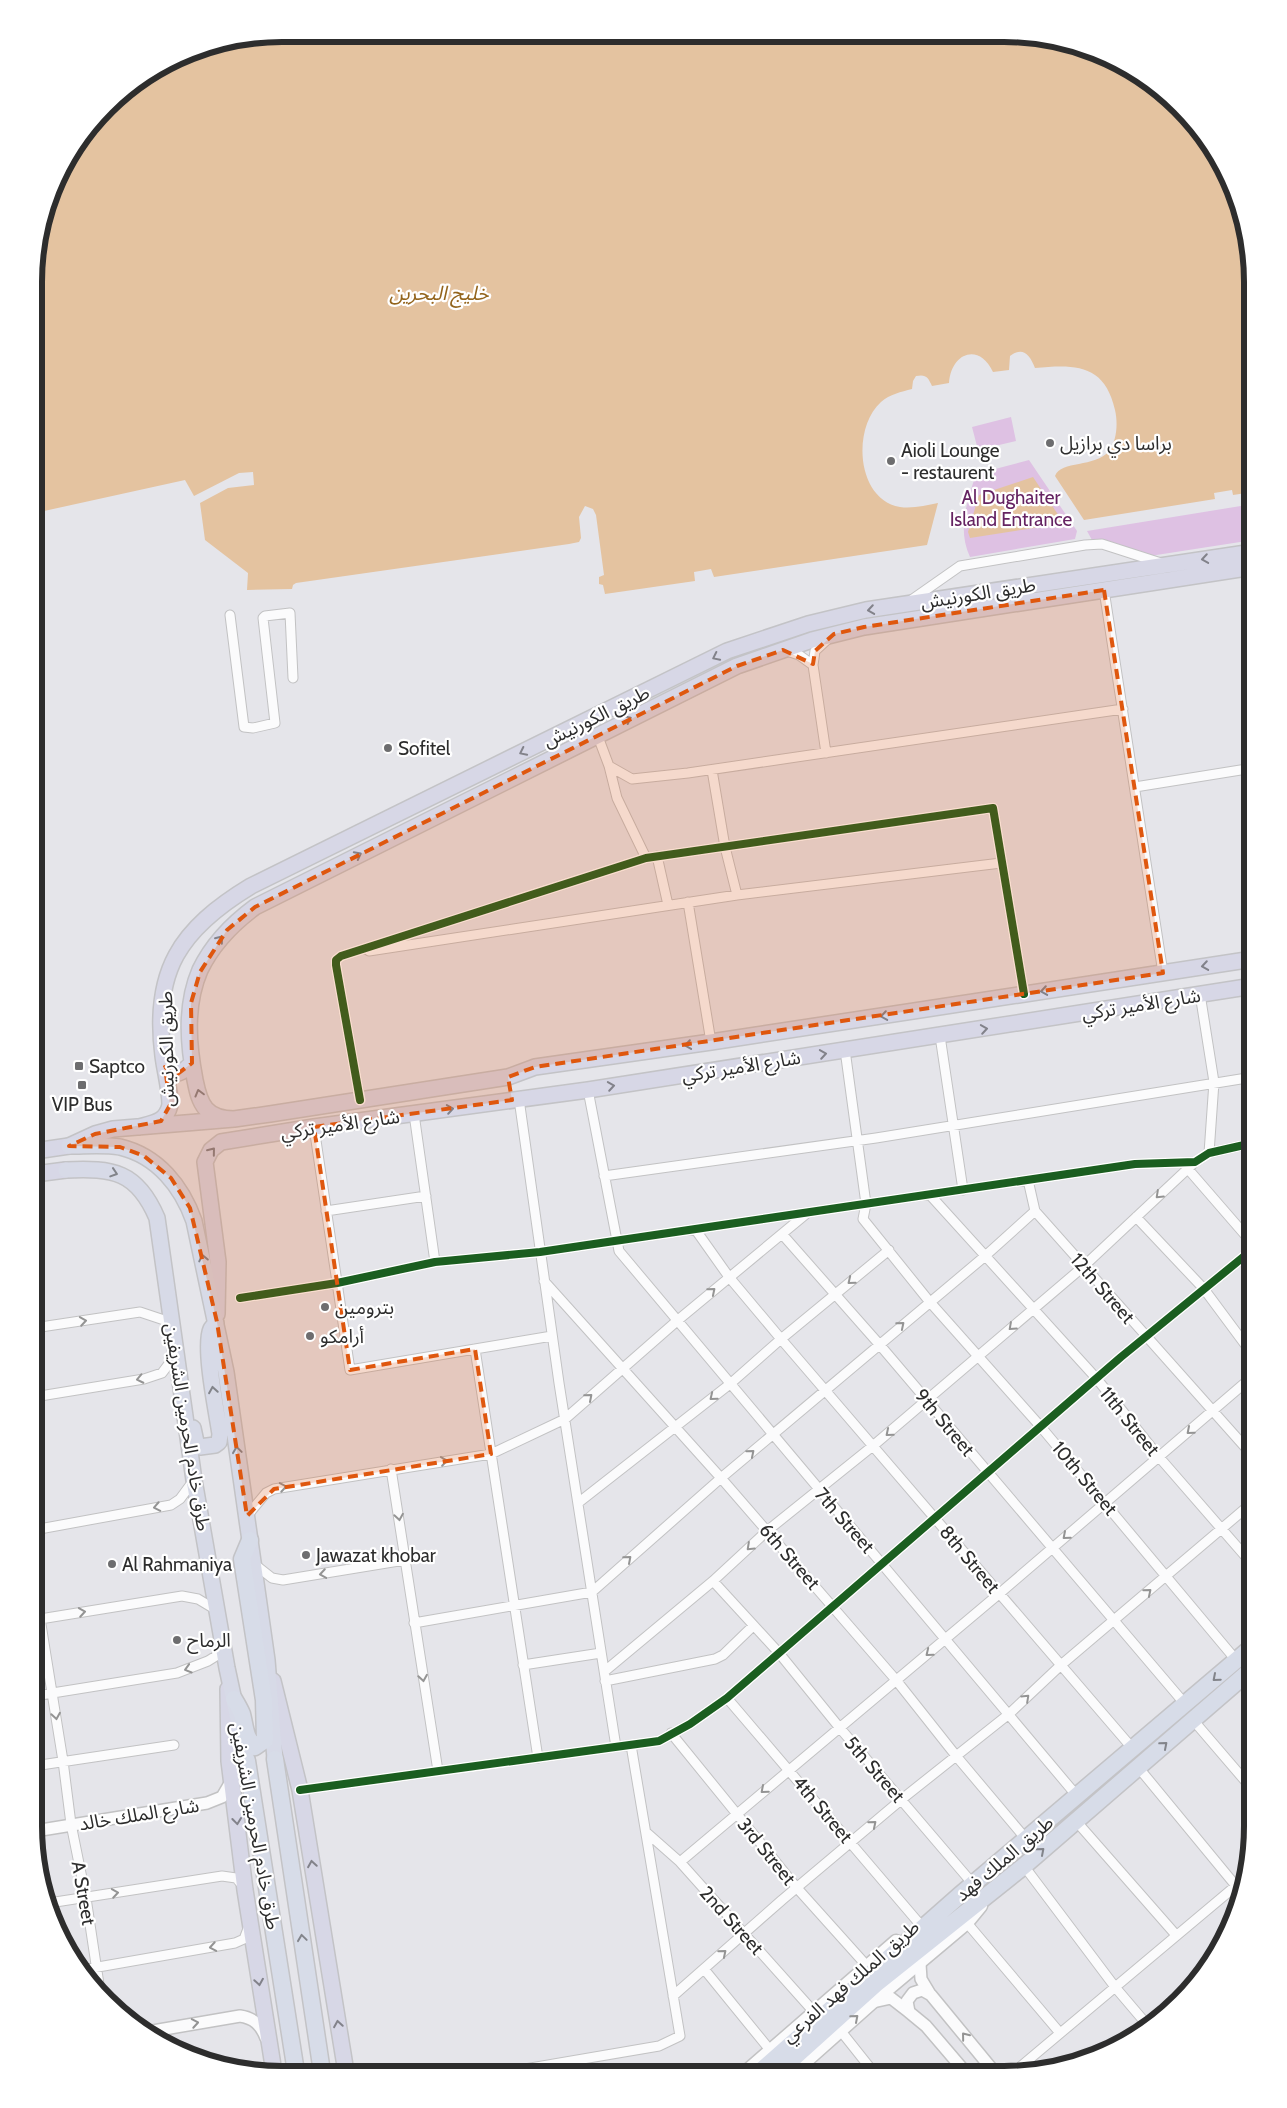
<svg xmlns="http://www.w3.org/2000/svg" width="1287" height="2108" font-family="Cabin,'Noto Sans Arabic',sans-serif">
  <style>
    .green { fill: #dec1e3 }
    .water { fill: #e4c3a0 }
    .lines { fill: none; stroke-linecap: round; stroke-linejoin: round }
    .minor-casing { stroke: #c2c2c3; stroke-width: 11 }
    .tertiary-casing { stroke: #c2c2c3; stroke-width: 14 }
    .secondary-casing { stroke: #c2c2c3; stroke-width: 15 }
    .primary-casing { stroke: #c3c3c6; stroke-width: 18 }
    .trunk-casing { stroke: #c3c3c6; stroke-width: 18 }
    .motorway-casing { stroke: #c3c3c6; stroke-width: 19 }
    .minor { stroke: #fbfbfc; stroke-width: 9 }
    .tertiary { stroke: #fbfbfc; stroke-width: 11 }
    .secondary { stroke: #fbfbfc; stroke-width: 12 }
    .primary { stroke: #d7d7e6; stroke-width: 15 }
    .trunk { stroke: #d7dae7; stroke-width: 15 }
    .motorway { stroke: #d7dce8; stroke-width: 16 }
    .cycleway-casing { stroke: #fff; stroke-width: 11 }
    .cycleway { stroke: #1b5e20; stroke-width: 8 }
    .oneway { stroke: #82828a }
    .oneway2 { stroke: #82848a }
    .oneway3 { stroke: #949494 }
    .marked { fill: #df570e; fill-opacity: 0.2; stroke: #df570e; stroke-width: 4; stroke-dasharray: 10 6; stroke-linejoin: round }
    .poi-dot { fill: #6d6d6f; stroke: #fff; stroke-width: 2 }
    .labels { text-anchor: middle; stroke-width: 4.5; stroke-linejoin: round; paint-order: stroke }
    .poi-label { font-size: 19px; fill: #2d2d2d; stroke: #fff; text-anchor: start }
    .park-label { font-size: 19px; fill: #652362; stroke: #fff }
    .street-label { font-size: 19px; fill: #2d2d2d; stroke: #fff }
    .water-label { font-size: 20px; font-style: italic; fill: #93641c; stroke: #fff }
    .rim { fill: none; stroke: #2d2d2d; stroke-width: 6 }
  </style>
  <rect width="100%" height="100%" fill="#e5e5ea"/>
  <path class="green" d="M1011 417 1016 441 978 450 972 427Z
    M1029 460 1077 531 1075 539 970 557C957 529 967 502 976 474Z
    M1253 504V540L1150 556 1092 540 1087 531Z"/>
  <path class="water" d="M283 34 1037 36 1100 53 1156 85 1202 131 1234 188 1253 283V492L1233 495 1232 490 1214 493 1215 499 1084 520 1055 476C1061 460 1095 468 1109 451 1117 440 1118 423 1115 410 1105 364 1075 364 1035 368 1030 355 1023 346 1010 356L1009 370 993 372C979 342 951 353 949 383L932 386C928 377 926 374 916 376L913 381 912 389C901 392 890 394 881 402 852 428 856 499 900 507 913 509 926 505 938 503L927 545 714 577 711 569 694 572 695 581 605 594 603 585 599 584V577L604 575 596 515 593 509 585 506 579 517 581 538 579 542 569 544 296 583 293 585 292 589 247 590 248 573 205 540 200 503 228 488 254 485 253 472 239 473 194 496 185 480 35 513 36 251 60 172 118 96 188 53Z
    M1033 477 1059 516 1060 524 970 538 968 532 979 495Z"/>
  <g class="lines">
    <defs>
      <path id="minor" d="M1104 590 1163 973
        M910 601 960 566 1085 545 1102 544 1161 563
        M230 615 244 727 253 728 275 723 263 618 265 616 290 613 293 678
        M784 650 799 655 813 665
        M597 734 609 766 632 779 688 773 1123 709
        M826 753 813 665 815 651 829 638
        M609 766 617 798 646 858
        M712 770 725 847 737 895
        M1135 787 1253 768
        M657 856 668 905
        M688 902 711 1042
        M369 951 737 895 1001 863
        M1200 994 1214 1082 1209 1153
        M940 1036 963 1190
        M845 1050 866 1204 863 1219 929 1301 1041 1427 1236 1660
        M588 1090 619 1251 1077 1796
        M519 1099 559 1383 616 1747
        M360 1100 336 965V960L341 956 646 858 993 808 1024 994
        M414 1114 435 1262
        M314 1127 350 1370 552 1336
        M1188 1169 1253 1244
        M604 1176 876 1138 1253 1077
        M1028 1180 1035 1211 1253 1456
        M930 1195 1097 1379 1159 1457 1253 1565
        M326 1211 426 1196
        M1136 1217 1204 1289 1253 1355
        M695 1229 729 1277 781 1339 1133 1749
        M782 1234 879 1344 1185 1704
        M544 1281 721 1478 896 1680 957 1757 1026 1839
        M240 1298 337 1283 435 1262 540 1252 1135 1164 1195 1162 1209 1153 1253 1143
        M34 1328 140 1312 173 1323
        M475 1349 538 1758
        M34 1397 144 1379 162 1373 177 1353
        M391 1469 438 1771
        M578 1503 730 1384 781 1339 889 1250
        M247 1516 266 1493 274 1489 491 1454 565 1419 678 1320 806 1214
        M34 1530 171 1505 180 1499 194 1480
        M253 1563 272 1578 283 1580 405 1560
        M34 1581 63 1761 71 1824 86 1898 100 1991
        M713 1581 779 1653 839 1727 973 1884
        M34 1620 182 1596 198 1599 218 1611
        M414 1623 592 1592 721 1478 984 1257 1035 1211
        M523 1665 601 1653
        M605 1671 713 1581 767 1531 874 1445 1084 1266 1195 1162
        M605 1681 715 1659 723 1655 753 1626
        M34 1696 177 1673 208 1661 216 1656 221 1644
        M727 1698 918 1922
        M1193 1720 1253 1790
        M671 1733 797 1888 867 1966
        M34 1766 174 1745
        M1138 1767 1241 1892
        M300 1790 659 1741 690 1724 727 1698 1121 1357 1253 1249
        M1076 1821 1176 1935
        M646 1832 680 1862 814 2012
        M680 1862 1000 1593 1253 1376
        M1024 1866 1115 1987 1149 2027
        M49 1903 222 1876 236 1878 243 1886
        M967 1923 1060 2033
        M704 1969 770 2050
        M81 1970 235 1943 244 1939 249 1926
        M673 1996 782 1900 902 1799 1009 1714 1061 1665 1253 1502
        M840 2030 875 2074
        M1014 2072 1244 1879
        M501 2073 659 2046 680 2036 631 1745"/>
      <path id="tertiary" d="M35 1831 207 1803 222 1797 232 1780
        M920 1964 921 1979 930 1994
        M873 2002 891 1998 909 2012
        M147 2032 240 2016C254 2018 261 2025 266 2038
        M967 2074 926 2026 909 2012 907 2001 913 1993 922 1990 931 1995 996 2074"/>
      <path id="secondary" d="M743 2074 896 1941
        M792 2074 873 2002 967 1923 981 1906"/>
      <path id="primary" d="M165 1067 173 1074C182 1073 186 1069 192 1063
        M234 1119C223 1119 213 1117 206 1109 199 1101 197 1090 195 1080 188 1044 185 1005 200 970 213 943 232 924 255 907L737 666 812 640 864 627 1253 567
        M139 1127C154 1123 166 1122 170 1105 170 1089 165 1072 163 1056 152 971 180 929 251 886L727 651 808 624 866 610 1253 552
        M35 1151 69 1146 95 1134 113 1129 234 1119 270 1114 508 1077 535 1067 711 1042 1253 959
        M35 1174 66 1170
        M217 1314 218 1262 205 1162 211 1150 221 1142 314 1127 588 1090 1253 986
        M273 1681 300 1790 346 2072
        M228 1689 229 1761 245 1890 274 2072"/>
      <path id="trunk" d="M69 1146C86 1146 103 1144 120 1147 158 1156 182 1187 194 1221L226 1372 267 1660 275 1759
        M66 1170C113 1168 137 1171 157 1218L194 1480 227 1668 247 1761
        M193 1428 196 1442 200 1447 215 1445 219 1442 220 1434C217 1413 203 1347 211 1329 212 1327 214 1325 216 1323"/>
      <path id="motorway" d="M234 1699C237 1704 240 1709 242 1714 245 1725 245 1739 255 1747L265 1740 264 1700 242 1559 250 1540
        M275 1759 322 2072
        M247 1761 296 2072
        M757 2074 960 1895 1253 1646
        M776 2074 876 1984 1024 1866 1253 1668"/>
    </defs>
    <use href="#minor" class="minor-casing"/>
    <use href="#tertiary" class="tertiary-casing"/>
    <use href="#secondary" class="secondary-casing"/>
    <use href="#primary" class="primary-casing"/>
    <use href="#trunk" class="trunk-casing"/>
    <use href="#motorway" class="motorway-casing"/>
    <use href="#minor" class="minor"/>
    <use href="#tertiary" class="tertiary"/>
    <use href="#secondary" class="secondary"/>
    <use href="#primary" class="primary"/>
    <use href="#trunk" class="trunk"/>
    <use href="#motorway" class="motorway"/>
    <defs>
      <path id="cycleway" d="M360 1100 336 965V960L341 956 646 858 993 808 1024 994
        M240 1298 337 1283 435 1262 540 1252 1135 1164 1195 1162 1209 1153 1253 1143
        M300 1790 659 1741 690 1724 727 1698 1121 1357 1253 1249"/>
    </defs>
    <use href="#cycleway" class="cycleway-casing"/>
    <use href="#cycleway" class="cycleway"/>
  </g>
  <defs><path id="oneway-chevron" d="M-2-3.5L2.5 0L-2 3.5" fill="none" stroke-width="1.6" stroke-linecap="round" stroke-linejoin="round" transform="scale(1.25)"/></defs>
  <g class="oneway">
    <use href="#oneway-chevron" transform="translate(1205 559) rotate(171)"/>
    <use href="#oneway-chevron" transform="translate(871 610) rotate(171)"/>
    <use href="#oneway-chevron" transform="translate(716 657) rotate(154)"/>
    <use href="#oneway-chevron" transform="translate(628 719) rotate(-26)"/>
    <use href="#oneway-chevron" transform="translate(523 752) rotate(154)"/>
    <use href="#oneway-chevron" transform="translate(358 855) rotate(-27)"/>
    <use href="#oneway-chevron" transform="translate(220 939) rotate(-51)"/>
    <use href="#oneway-chevron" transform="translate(1205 966) rotate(171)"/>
    <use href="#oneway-chevron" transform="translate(1044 991) rotate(171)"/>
    <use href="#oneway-chevron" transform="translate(884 1016) rotate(171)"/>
    <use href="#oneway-chevron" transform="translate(984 1029) rotate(-9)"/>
    <use href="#oneway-chevron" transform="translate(688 1045) rotate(172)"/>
    <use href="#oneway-chevron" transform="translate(823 1054) rotate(-9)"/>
    <use href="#oneway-chevron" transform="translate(611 1086) rotate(-9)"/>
    <use href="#oneway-chevron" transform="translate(199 1093) rotate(-105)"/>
    <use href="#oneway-chevron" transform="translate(450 1109) rotate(-9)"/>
    <use href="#oneway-chevron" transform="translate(212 1151) rotate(-51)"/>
    <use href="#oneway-chevron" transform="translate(237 1821) rotate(83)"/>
    <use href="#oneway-chevron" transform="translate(312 1864) rotate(-99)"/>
    <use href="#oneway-chevron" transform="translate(259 1982) rotate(81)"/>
    <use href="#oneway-chevron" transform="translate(338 2024) rotate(-99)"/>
  </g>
  <g class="oneway2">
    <use href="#oneway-chevron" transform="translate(114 1173) rotate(18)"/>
    <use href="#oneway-chevron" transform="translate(203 1258) rotate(-102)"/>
    <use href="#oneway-chevron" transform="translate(213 1390) rotate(-99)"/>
    <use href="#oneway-chevron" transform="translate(237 1450) rotate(-98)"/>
    <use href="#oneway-chevron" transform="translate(1216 1678) rotate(139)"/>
    <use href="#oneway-chevron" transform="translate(1164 1745) rotate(-41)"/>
    <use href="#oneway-chevron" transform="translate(1041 1851) rotate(-41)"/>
    <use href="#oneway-chevron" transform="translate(302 1938) rotate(-98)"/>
  </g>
  <g class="oneway3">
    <use href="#oneway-chevron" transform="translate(1159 1195) rotate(137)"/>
    <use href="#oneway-chevron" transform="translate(851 1281) rotate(141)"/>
    <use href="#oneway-chevron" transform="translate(712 1291) rotate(-40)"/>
    <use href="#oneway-chevron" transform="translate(83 1321) rotate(-9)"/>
    <use href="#oneway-chevron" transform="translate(901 1325) rotate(-40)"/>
    <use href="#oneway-chevron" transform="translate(1012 1327) rotate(138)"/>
    <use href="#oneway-chevron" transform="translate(140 1379) rotate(168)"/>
    <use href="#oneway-chevron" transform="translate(589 1397) rotate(-41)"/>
    <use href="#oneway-chevron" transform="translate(713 1397) rotate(141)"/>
    <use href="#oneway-chevron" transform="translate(1190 1431) rotate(139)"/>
    <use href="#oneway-chevron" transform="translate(889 1433) rotate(140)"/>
    <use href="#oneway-chevron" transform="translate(751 1453) rotate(-40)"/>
    <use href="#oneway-chevron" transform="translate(444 1461) rotate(-8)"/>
    <use href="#oneway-chevron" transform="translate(283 1487) rotate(-10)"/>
    <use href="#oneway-chevron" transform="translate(157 1507) rotate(169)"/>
    <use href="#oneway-chevron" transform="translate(399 1517) rotate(81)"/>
    <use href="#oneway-chevron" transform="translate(1066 1536) rotate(139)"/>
    <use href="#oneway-chevron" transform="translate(750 1547) rotate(137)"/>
    <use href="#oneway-chevron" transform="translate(628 1559) rotate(-41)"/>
    <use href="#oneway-chevron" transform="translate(323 1574) rotate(171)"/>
    <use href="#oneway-chevron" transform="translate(1148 1592) rotate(-40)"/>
    <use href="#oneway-chevron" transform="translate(82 1612) rotate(-9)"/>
    <use href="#oneway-chevron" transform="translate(929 1653) rotate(141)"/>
    <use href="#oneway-chevron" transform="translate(188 1669) rotate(163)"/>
    <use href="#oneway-chevron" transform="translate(423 1678) rotate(81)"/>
    <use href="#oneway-chevron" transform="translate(1026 1698) rotate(-43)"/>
    <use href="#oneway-chevron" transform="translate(56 1716) rotate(81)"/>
    <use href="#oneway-chevron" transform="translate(764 1790) rotate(139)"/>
    <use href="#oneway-chevron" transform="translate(873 1824) rotate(-40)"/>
    <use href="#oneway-chevron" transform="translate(115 1893) rotate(-9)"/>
    <use href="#oneway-chevron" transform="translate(213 1947) rotate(170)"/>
    <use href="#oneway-chevron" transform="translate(723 1953) rotate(-40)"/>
    <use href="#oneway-chevron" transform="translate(855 2018) rotate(-41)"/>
    <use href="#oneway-chevron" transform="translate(195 2023) rotate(-10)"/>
    <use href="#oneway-chevron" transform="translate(965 2036) rotate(-129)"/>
  </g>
  <path class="marked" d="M1104 590 1163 973 535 1067 508 1077 512 1100 314 1127 350 1370 475 1349 491 1454 274 1489 247 1516 217 1322 190 1208 171 1178 144 1156 120 1147 69 1146 95 1134 161 1121 170 1105 165 1067 175 1076 192 1063 191 1003 200 972 227 930 255 907 737 666 783 650 813 664 815 651 834 634 864 627Z"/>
  <g class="poi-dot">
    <circle cx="1050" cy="443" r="5"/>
    <circle cx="891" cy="461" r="5"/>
    <circle cx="388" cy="748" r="5"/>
    <rect x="74" y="1061" width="10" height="10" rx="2.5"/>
    <rect x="77" y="1080" width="10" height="10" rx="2.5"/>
    <circle cx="325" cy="1307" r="5"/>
    <circle cx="310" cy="1336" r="5"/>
    <circle cx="306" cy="1555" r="5"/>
    <circle cx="112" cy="1564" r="5"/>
    <circle cx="177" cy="1640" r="5"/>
  </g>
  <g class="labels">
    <g class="poi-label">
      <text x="1060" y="450">براسا دي برازيل</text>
      <text x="901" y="457">Aioli Lounge<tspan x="901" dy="22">- restaurent</tspan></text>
      <text x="398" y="755">Sofitel</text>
      <text x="89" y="1073">Saptco</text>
      <text x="82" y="1111" text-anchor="middle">VIP Bus</text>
      <text x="335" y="1314">بترومين</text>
      <text x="320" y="1343">أرامكو</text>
      <text x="316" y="1562">Jawazat khobar</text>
      <text x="122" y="1571">Al Rahmaniya</text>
      <text x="187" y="1647">الرماح</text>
    </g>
    <g class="park-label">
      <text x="1011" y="504">Al Dughaiter<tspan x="1011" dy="22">Island Entrance</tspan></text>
    </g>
    <g class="street-label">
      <text transform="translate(978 593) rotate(-9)" y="7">طريق الكورنيش</text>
      <text transform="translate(596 716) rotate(-26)" y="7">طريق الكورنيش</text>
      <text transform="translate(1141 1004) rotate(-9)" y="7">شارع الأمير تركي</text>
      <text transform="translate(166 1049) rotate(-91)" y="7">طريق الكورنيش</text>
      <text transform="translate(741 1066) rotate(-9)" y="7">شارع الأمير تركي</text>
      <text transform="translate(340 1124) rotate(-8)" y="7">شارع الأمير تركي</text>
      <text transform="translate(1103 1288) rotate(49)" y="7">12th Street</text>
      <text transform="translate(1130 1421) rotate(51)" y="7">11th Street</text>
      <text transform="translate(945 1422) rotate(50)" y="7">9th Street</text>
      <text transform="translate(188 1427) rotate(81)" y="7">طرق خادم الحرمين الشريفين</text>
      <text transform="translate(1085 1478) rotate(50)" y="7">10th Street</text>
      <text transform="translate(845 1520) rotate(49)" y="7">7th Street</text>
      <text transform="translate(790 1556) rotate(49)" y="7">6th Street</text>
      <text transform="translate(970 1559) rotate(50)" y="7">8th Street</text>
      <text transform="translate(875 1769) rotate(49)" y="7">5th Street</text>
      <text transform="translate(823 1809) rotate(50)" y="7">4th Street</text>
      <text transform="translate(139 1814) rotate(-9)" y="7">شارع الملك خالد</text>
      <text transform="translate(256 1826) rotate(80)" y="7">طرق خادم الحرمين الشريفين</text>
      <text transform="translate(767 1851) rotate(51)" y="7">3rd Street</text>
      <text transform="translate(1004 1858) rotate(-40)" y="7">طريق الملك فهد</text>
      <text transform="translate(84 1893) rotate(80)" y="7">A Street</text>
      <text transform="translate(732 1920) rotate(48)" y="7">2nd Street</text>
      <text transform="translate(850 1981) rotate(-41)" y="7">طريق الملك فهد الفرعي</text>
    </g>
    <g class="water-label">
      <text x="439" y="300">خليج البحرين</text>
    </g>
  </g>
  <path d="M0 0H1287V2108H0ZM282 42H1004A240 240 0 0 1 1244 282V1826A240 240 0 0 1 1004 2066H282A240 240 0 0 1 42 1826V282A240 240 0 0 1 282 42Z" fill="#fff" fill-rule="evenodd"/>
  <path class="rim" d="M282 42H1004A240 240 0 0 1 1244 282V1826A240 240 0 0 1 1004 2066H282A240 240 0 0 1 42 1826V282A240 240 0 0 1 282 42Z"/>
</svg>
